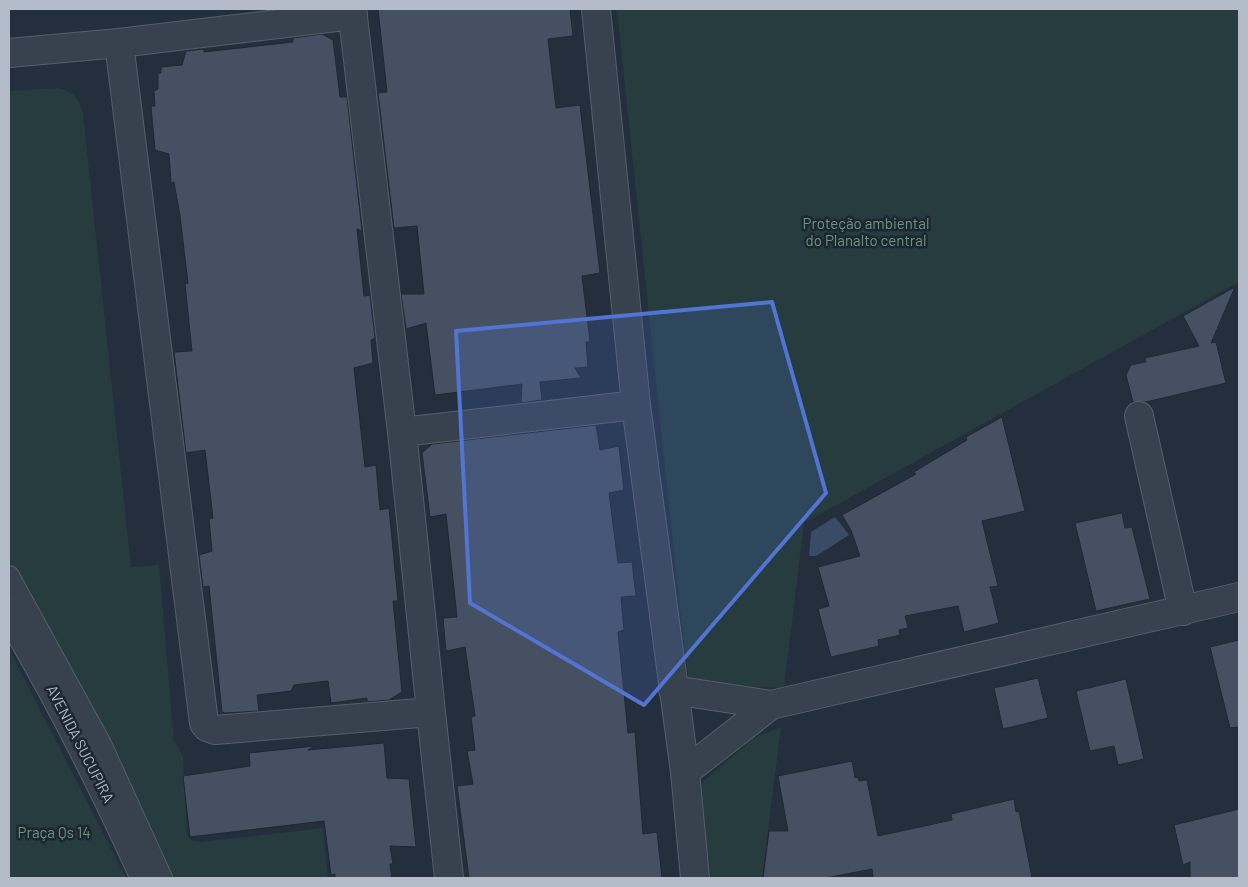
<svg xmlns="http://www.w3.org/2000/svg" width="1248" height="887" font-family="Barlow,sans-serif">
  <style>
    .green { fill: #263c3f }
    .water { fill: #394c67 }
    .building { fill: #455162; stroke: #1f2835 }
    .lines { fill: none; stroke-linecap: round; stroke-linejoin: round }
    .pedestrian-casing { stroke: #565f6c; stroke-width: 22 }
    .minor-casing { stroke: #565f6c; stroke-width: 30 }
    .tertiary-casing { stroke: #565f6c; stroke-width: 30 }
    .pedestrian { stroke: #38414e; stroke-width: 20 }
    .minor { stroke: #38414e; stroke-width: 28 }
    .tertiary { stroke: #38414e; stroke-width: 28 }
    .marked { fill: #5274d3; fill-opacity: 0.2; stroke: #5274d3; stroke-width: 4; stroke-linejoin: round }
    .labels { text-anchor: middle; stroke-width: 5; stroke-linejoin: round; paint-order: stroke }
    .park-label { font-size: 15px; fill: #6b9a76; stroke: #1d2633 }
    .street-label { font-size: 15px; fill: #b4bcc9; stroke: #1d2633 }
  </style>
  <rect width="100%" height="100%" fill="#242f3e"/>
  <path class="green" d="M617 9H1239V282L804 523 784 688 689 683 677 582Z
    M58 88C73 92 79 97 83 113L131 567 159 565 174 741 183 756 187 835 192 841 201 842 323 828 328 878H155L9 591V91Z
    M9 649 126 878H9Z
    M781 727 762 878H711L698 786 754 738Z"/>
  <path class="water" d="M835 517 849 535 816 556H809L811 532Z"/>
  <path class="building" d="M378 9H570L573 36 548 39 556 108 580 105 600 273 582 276 590 342H586L588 367 575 368 581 378 540 382 542 400 521 403 522 384 435 395 426 323 406 329 401 294H424L417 226 394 228 378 93 387 92Z
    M322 34 333 40 340 97H347L362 231 357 229 364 296 370 295 375 338 371 340 373 363 354 368 365 467 376 465 380 510 389 508 398 601H393L402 692 389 700 367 702V698L331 703 328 681 294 685 291 691 257 695 259 711 225 713 222 712 209 586 203 587 199 555 212 551 209 519 213 518 205 450 186 453 174 352 192 351 185 284 188 283 180 216 174 182 171 183 169 154 155 150 151 106H155L154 91 158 89V73H161V67L182 65 186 51 204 49V52L293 42V38Z
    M1235 287 1211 343 1216 342 1226 383 1146 402H1133L1126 375 1131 365 1146 362 1145 358 1199 346 1183 316Z
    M1002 417 1025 511 982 521 998 586 990 587 999 623 964 632 958 606 905 616 908 628 899 630 900 635 878 640 879 646 831 657 818 609 829 606 818 567 860 556 851 530 842 515 916 474 914 472 967 440 966 437Z
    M596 425 600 450 619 446 624 490 609 493 618 563 632 562 636 596 621 597 624 630 618 632 628 733 635 732 643 834 657 832 662 878H469L457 786 473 784 467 751 475 750 471 717 475 716 465 647 446 651 443 618 457 617 446 514 430 517 422 453 432 444Z
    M1122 513 1125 528 1132 527 1150 599 1096 611 1075 523Z
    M1239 640V727L1230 728 1210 647Z
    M1038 678 1048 718 1003 729 994 688Z
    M1126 679 1144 759 1118 765 1114 746 1090 751 1076 691Z
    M384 743 387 778 409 779 416 847 390 846 393 864H390L392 878H335V874L331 875 324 821 190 837 183 776 250 766 249 753 315 746 308 750Z
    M852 761 855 778 858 777 859 781 867 780 878 836 952 820 951 814 1014 799 1016 812 1019 811 1032 878H873L872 869 826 878H763L769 831H788L778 776Z
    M1239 809V878H1190V862L1183 865 1174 825Z"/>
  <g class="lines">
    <defs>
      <path id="pedestrian" d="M9 576 101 744 162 878"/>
      <path id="minor" d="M352 9 402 432 431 712
        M596 9 636 405 685 772 695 878
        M119 43 353 15
        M9 53 119 43 204 723 207 727 215 730 431 712 449 878
        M1139 416 1183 611
        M402 432 636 405
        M673 690 771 705 1239 597
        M685 772 771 705"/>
      <path id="tertiary" d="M9 614C60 699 104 788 145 878"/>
    </defs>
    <use href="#pedestrian" class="pedestrian-casing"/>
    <use href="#minor" class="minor-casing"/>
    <use href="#tertiary" class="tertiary-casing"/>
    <use href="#pedestrian" class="pedestrian"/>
    <use href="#minor" class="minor"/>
    <use href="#tertiary" class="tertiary"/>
  </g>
  <path class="marked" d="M772 302 826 493 644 705 470 603 456 331Z"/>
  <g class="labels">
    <g class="park-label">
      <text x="866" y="229">Proteção ambiental<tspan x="866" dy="17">do Planalto central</tspan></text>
      <text x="54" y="838">Praça Qs 14</text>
    </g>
    <g class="street-label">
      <text transform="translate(80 744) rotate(63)" y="5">AVENIDA SUCUPIRA</text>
    </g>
  </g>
  <rect width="1248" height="887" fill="none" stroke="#b4bcc9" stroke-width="20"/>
</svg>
